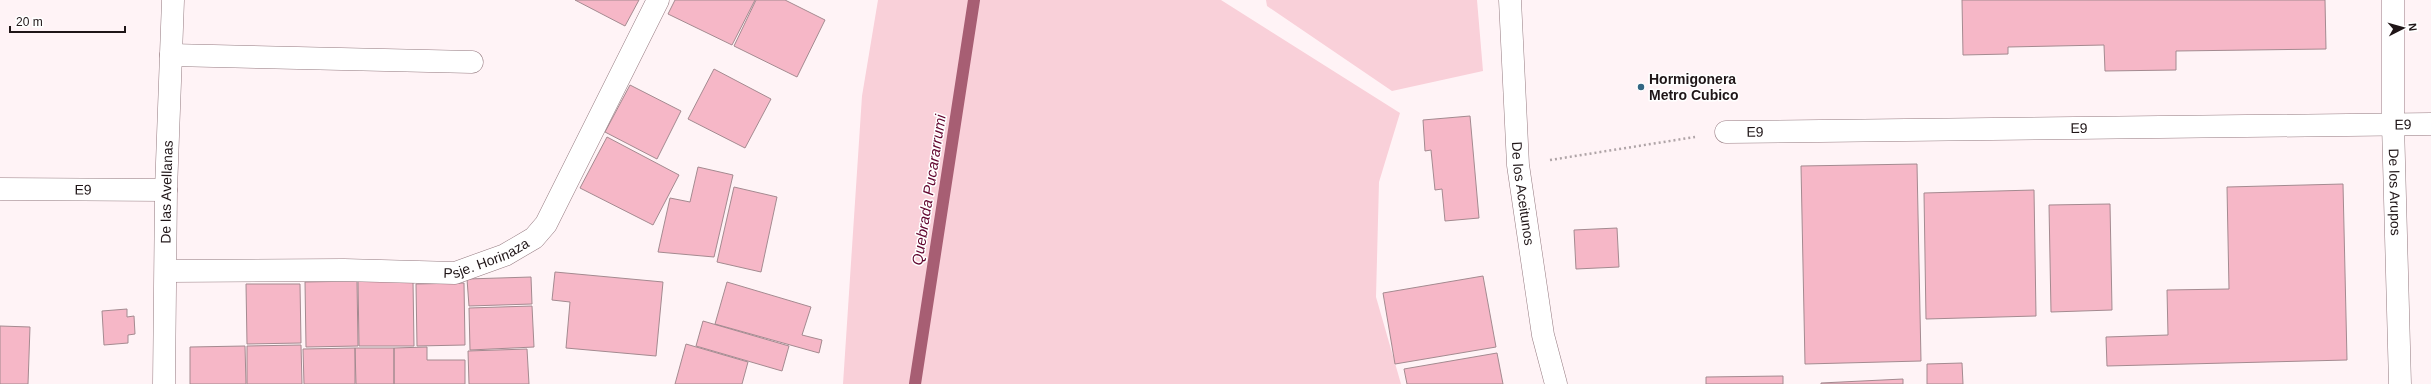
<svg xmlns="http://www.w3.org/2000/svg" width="2431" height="384" font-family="Helvetica,sans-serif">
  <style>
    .green { fill: #f9d0d9 }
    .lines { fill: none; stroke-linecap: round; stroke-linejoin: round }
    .stream { stroke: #a75e73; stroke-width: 12 }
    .building { fill: #f6b7c7; stroke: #a48a90 }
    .street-casing { stroke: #957b81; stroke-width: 23 }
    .path { stroke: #afa4a7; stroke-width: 2.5; stroke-dasharray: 2 3; stroke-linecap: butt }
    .street { stroke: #fff; stroke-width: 22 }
    .poi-dot { fill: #336683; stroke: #fff; stroke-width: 1.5 }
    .labels { text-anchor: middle; stroke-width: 3; stroke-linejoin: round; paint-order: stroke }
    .poi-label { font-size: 14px; font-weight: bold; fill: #1f1517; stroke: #fff; text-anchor: start }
    .street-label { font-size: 14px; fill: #1f1517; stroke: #fff }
    .water-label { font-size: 15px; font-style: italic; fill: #61052e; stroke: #fff }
  </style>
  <rect width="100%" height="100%" fill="#fff3f6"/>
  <path class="green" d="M878 0H1221L1400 113 1379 182 1376 297 1401 384H843L862 96Z
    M1266 0H1477L1483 71 1392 91 1267 6Z"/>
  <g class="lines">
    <path class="stream" d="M915 384 974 0"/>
  </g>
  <path class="building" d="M575 0H639L625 26Z
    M675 0H755L732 45 668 14Z
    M756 0H785L825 20 797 77 734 46Z
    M1962 0H2325L2326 49 2176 51V70L2105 71 2104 45 2008 47V54L1963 55Z
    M714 69 771 99 745 148 688 119Z
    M630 85 681 111 657 159 605 132Z
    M1470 116 1479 218 1445 221 1442 189 1435 190 1431 150 1425 151 1423 120Z
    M607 137 679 175 653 225 580 188Z
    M1917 164 1921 361 1805 364 1801 166Z
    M698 167 733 175 714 257 658 252 670 198 690 202Z
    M2343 184 2347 360 2107 366 2106 337 2168 335 2167 290 2229 289 2227 187Z
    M734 187 777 197 761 272 717 262Z
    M2034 190 2036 316 1926 319 1924 193Z
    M2110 204 2112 310 2051 312 2049 205Z
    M1617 228 1619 267 1576 269 1574 230Z
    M555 272 663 282 656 356 566 348 570 302 552 300Z
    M1483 276 1496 347 1395 364 1383 293Z
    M531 277 532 304 469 306 467 279Z
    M357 281 358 346 306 347 305 282Z
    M358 281H413L414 346H359Z
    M727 282 811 307 802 335 822 340 819 353 715 324Z
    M464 283 465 345 417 346 416 284Z
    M246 284H300L301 343 247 344Z
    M532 306 534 347 470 350 469 308Z
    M127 309V317L134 316 135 334 128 335V343L104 345 102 311Z
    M703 321 789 346 782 371 696 346Z
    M0 326 30 327 28 384H0Z
    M686 344 748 362 742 384H675Z
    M301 345 302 384H247V346Z
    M245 346 246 384H190V347Z
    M427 347V360H465V384H394V348Z
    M355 348H394V384H356Z
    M355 348V384H304L303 349Z
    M527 349 529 384H469L468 351Z
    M1497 353 1503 384H1407L1404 369Z
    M1962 363 1963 384H1927V364Z
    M1783 376V384H1706V377Z
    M1903 379V384H1821V383Z"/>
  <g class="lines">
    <defs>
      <g id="street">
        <path id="s1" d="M1510 0 1518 165 1543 335 1556 384"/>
        <path id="s2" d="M2393 0V124L2400 384"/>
        <path d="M171 55 472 62"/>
        <path id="s3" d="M1726 132 2431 124"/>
        <path id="s4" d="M0 189 166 190"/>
        <path id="s5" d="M167 271 344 270 455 273 505 255 534 238 546 224 658 0"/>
        <path id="s6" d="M164 384 166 190 173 0"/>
      </g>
    </defs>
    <use href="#street" class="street-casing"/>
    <path class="path" d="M1550 160 1695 137"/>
    <use href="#street" class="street"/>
  </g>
  <circle class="poi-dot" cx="1641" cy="87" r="4"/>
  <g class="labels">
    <g class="poi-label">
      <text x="1649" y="84">Hormigonera<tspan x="1649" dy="16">Metro Cubico</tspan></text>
    </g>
    <g class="street-label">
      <text dy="5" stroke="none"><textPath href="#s3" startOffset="677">E9</textPath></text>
      <text dy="5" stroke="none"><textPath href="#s3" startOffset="353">E9</textPath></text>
      <text dy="5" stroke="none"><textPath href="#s3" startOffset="29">E9</textPath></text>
      <text dy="5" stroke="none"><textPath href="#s4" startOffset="83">E9</textPath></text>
      <text dy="5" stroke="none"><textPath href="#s6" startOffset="192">De las Avellanas</textPath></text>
      <text dy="5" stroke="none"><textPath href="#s2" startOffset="192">De los Arupos</textPath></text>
      <text dy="5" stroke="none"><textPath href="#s1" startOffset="194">De los Aceitunos</textPath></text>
      <text dy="5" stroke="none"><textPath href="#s5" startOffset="322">Psje. Horinaza</textPath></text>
    </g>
    <g class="water-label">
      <text transform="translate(929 190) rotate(-81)" y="5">Quebrada Pucararrumi</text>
    </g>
  </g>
  <g transform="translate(2403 28) rotate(84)" stroke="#ffffff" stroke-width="3" paint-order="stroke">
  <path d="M0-3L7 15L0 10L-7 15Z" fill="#1f1517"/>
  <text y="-6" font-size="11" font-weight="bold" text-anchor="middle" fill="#1f1517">N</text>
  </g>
  <path d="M10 26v6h115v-6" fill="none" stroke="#1f1517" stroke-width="2"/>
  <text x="16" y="26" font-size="12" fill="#1f1517" stroke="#ffffff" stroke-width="3" paint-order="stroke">20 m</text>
</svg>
